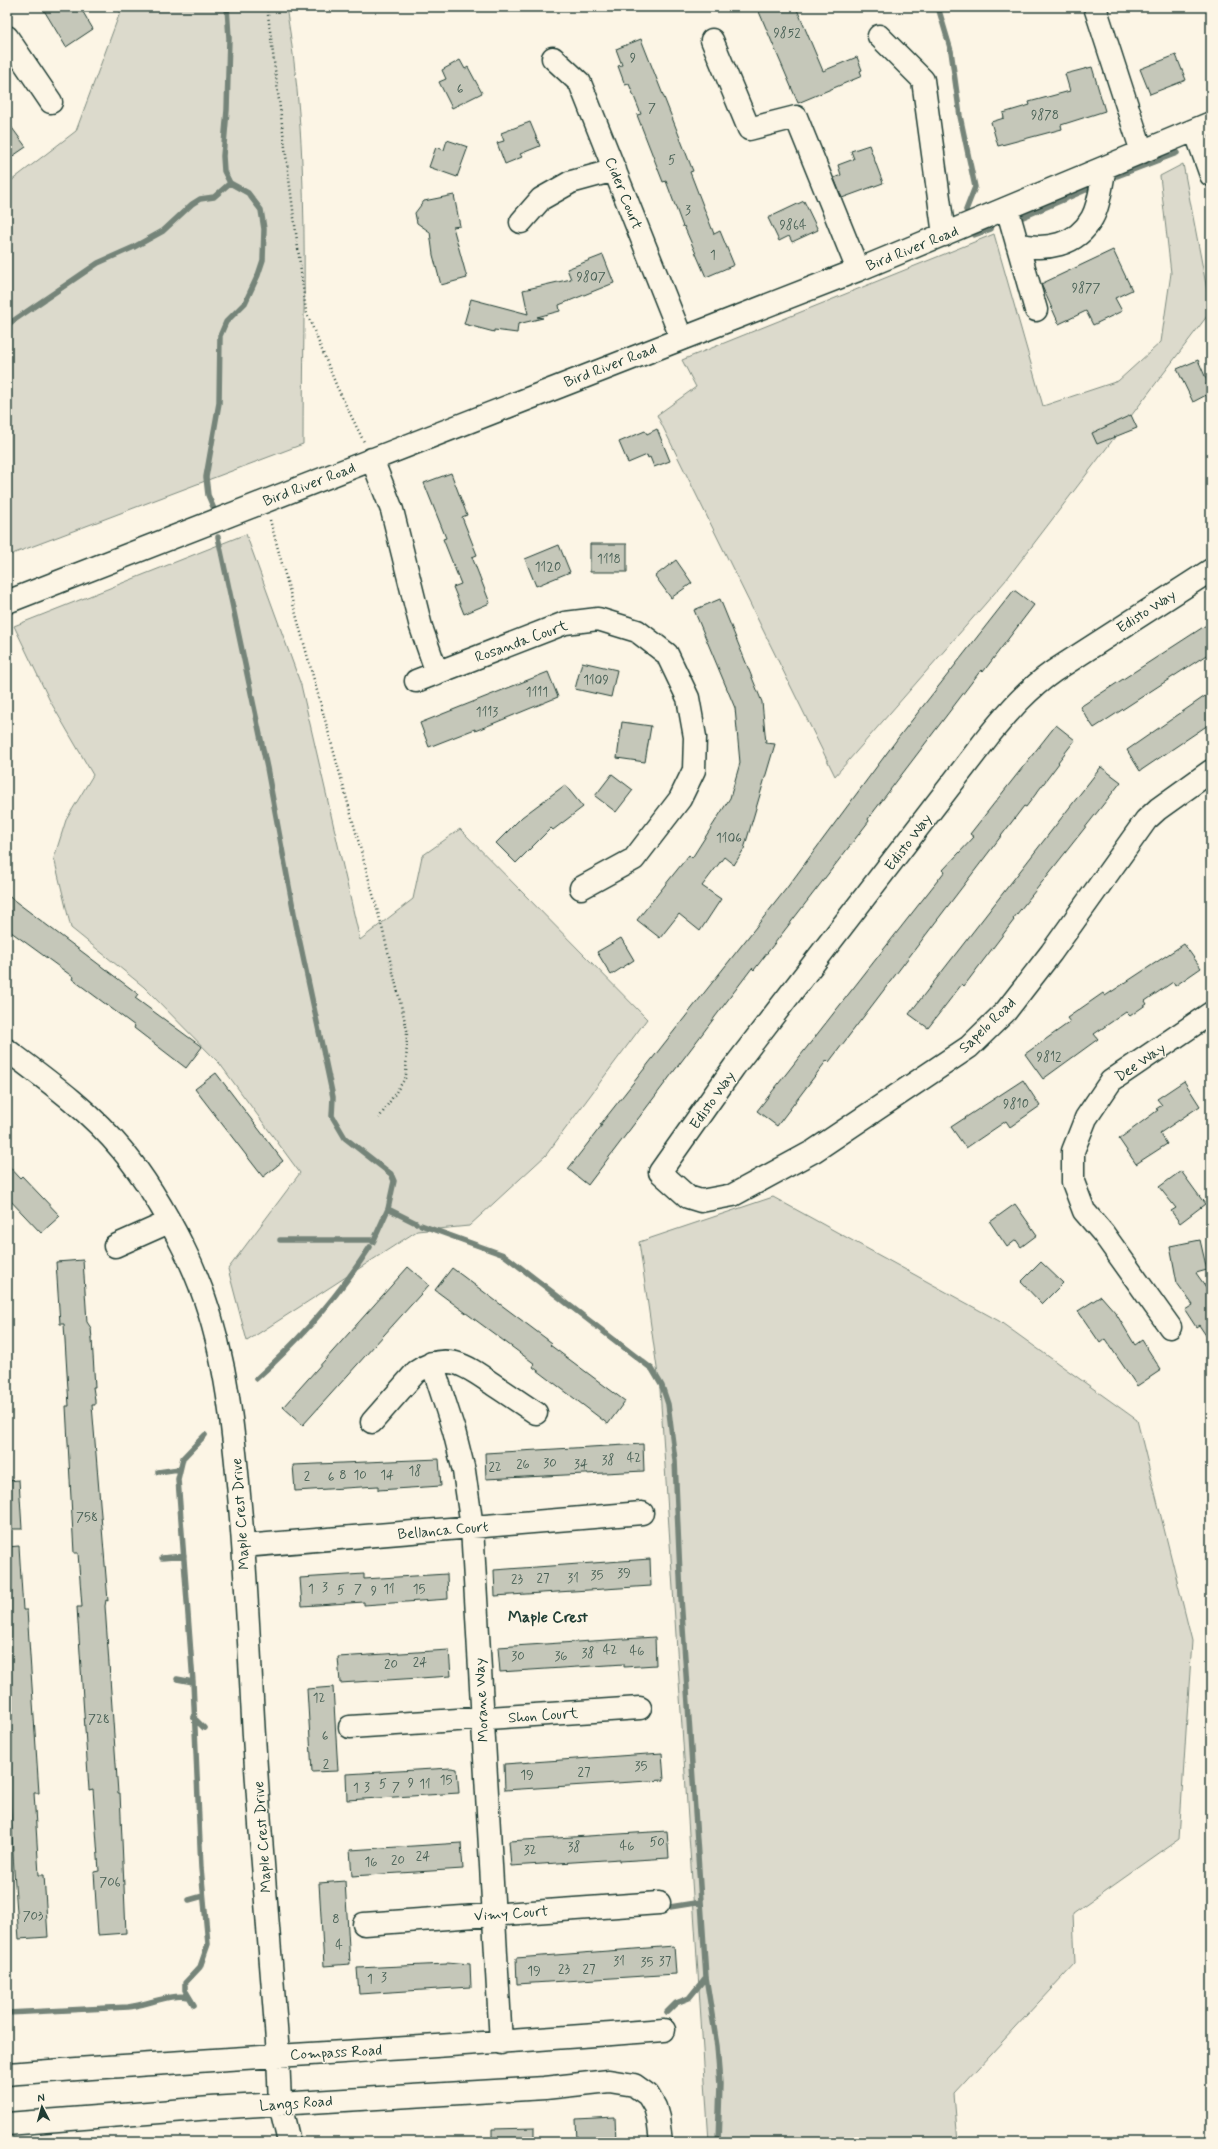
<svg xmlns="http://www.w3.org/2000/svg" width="1218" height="2149" font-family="Mynerve,sans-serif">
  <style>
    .green { fill: #dcdacc; stroke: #7e8c80 }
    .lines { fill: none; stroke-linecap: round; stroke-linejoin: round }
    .stream { stroke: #758479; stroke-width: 5.5 }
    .building { fill: #c5c7b9; stroke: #1f3d34 }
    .minor-casing { stroke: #1f3d34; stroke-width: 25 }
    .path { stroke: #1f3d34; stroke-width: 2.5; stroke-dasharray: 1 3; stroke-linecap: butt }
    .minor { stroke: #fcf5e5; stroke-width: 22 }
    .labels { text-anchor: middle; stroke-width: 3; stroke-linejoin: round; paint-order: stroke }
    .number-label { font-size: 13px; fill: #486055 }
    .street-label { font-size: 15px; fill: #1f3d34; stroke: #fcf5e5 }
    .neighbourhood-label { font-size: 16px; font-weight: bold; fill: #1f3d34; stroke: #fcf5e5 }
  </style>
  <rect width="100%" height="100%" fill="#fcf5e5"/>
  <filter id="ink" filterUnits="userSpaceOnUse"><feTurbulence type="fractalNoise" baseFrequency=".025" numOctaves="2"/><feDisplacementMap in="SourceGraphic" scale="8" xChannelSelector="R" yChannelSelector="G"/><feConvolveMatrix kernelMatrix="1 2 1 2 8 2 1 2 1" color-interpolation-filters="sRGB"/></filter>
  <g filter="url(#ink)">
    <path class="green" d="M122 7H286C311 151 303 298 303 444L7 556V184L76 131Z
      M1183 164 1211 311 1006 580 835 776 657 415 696 387 682 360 994 234 1043 406 1118 381 1161 342 1171 273 1160 176Z
      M246 534 301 685 360 940 413 899 422 856 460 829 647 1019 546 1155 469 1226 417 1231 247 1341 228 1269 300 1173 220 1064 144 987 71 928 54 858 66 820 93 775 50 701 14 626Z
      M773 1197 999 1321 1137 1420 1192 1641 1179 1839 1073 1914 1075 1963 954 2094 958 2142H709L660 1389 639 1242Z"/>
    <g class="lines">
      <path class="stream" d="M938 7 951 51 960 116 975 187 966 210
        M1117 176 1177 153
        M1023 217 1088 189
        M974 235 991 229
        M7 325 98 263 134 247 163 231 192 204 200 199 214 197 230 183
        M214 509 208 495 206 477 219 403 220 336 226 322 245 303 258 275 263 260 264 229 261 210 248 193 230 183 224 171 223 156 227 110 229 38 227 7
        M218 537 267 768 296 924 333 1097 332 1116 345 1138 391 1174 394 1181 388 1209 373 1242
        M388 1209 416 1223
        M421 1225 504 1255 512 1261 652 1369 662 1386 668 1404 675 1460 681 1598 706 1977 717 2046 720 2084 718 2142
        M280 1240H374
        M256 1379C300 1340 338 1296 370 1247
        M158 1472 179 1469
        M162 1558 184 1556
        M177 1679 193 1682
        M193 1717 204 1728
        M189 1900 203 1896
        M670 1907 701 1902
        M194 2005 185 1990V1983L200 1967 208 1944 201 1868 193 1682 178 1479 183 1458 205 1435
        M667 2012 676 2003 689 1998 706 1977
        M7 2013 128 2007C148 2005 170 1993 189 1997"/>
    </g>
    <path class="building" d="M42 7H80L93 29 66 47Z
      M757 7H796L823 71 857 57 862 70 860 71 862 76 798 103Z
      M641 39 693 171 690 172 714 234 720 231 734 265 706 277 684 226 683 227 666 181 663 182 637 115 641 114 629 84 625 85 618 66 622 65 616 49Z
      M1176 55 1186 80 1150 94 1140 69Z
      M460 60 465 69 468 67 482 93 452 108 439 82 446 79 442 70Z
      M1092 67 1105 111 1061 125 1062 129 998 146 991 122 1004 118 1003 113 1030 105 1029 102 1070 91 1065 74Z
      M7 121 26 147 7 160Z
      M530 122 540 146 520 154 522 157 505 164 497 143 504 141 501 133Z
      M447 140 468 147 457 177 429 167 436 147 444 150Z
      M869 145 883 183 842 198 834 178 841 175 838 165 854 159 851 151Z
      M454 195 460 226 453 227 467 278 441 285 433 255 430 232 417 223 415 213 424 201Z
      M804 201 818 230 792 242 789 236 779 241 768 218Z
      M1113 250 1132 290 1115 298 1122 311 1093 325 1086 311 1059 324 1041 284Z
      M603 255 614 283 559 305 560 311 537 317 543 318 518 324 517 333 494 330V332L464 324 471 299 528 314 523 290 571 279 567 269Z
      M1198 360 1208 383 1206 384 1210 393 1193 402 1177 369Z
      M1131 415 1137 428 1097 444 1092 433Z
      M657 429 670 461 654 467 650 457 648 458 647 455 628 463 619 442 645 431 647 434Z
      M451 473 467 515 462 517 477 555 472 557 490 603 464 614 453 587 461 584 443 539 446 538 424 483Z
      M590 544H627V572H590Z
      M559 545 570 572 536 586 525 559Z
      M676 560 692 583 671 598 655 576Z
      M1014 590 1034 605 983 672 981 670 868 819 869 821 754 970 752 968 588 1185 568 1169 602 1125H600L786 889 898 738Z
      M720 599 762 702 766 743 775 744 744 849 734 865 724 857 702 886 721 899 700 931 679 914 660 938 637 920 689 855 692 858 730 798 740 763 735 708 694 610Z
      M1211 622V652L1094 728 1080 707Z
      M582 662 617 670 611 697 575 689Z
      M548 672 558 697 475 731V729L429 747 420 723Z
      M1211 692V723L1140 771 1127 750Z
      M622 722 651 726 645 762 617 758Z
      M1056 725 1075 740 1058 762 1059 763 1026 807 1024 806 829 1062 827 1060 777 1126 757 1111 945 871 943 870 974 837 970 834Z
      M1101 767 1121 782 1013 919 1014 920 964 986 962 984 928 1028 909 1014Z
      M612 774 633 790 616 812 595 796Z
      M565 785 583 807 553 830 551 828 516 863 496 843 522 817Z
      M7 895 138 994 135 998 202 1047 186 1068 134 1028 135 1026 72 979 73 977 7 929Z
      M621 938 634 960 611 975 597 952Z
      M1184 944 1201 968 1175 986 1173 982 1145 1001 1147 1004 1130 1016 1126 1012 1094 1034 1098 1039 1043 1079 1025 1054 1070 1022 1067 1018 1103 993 1105 996Z
      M216 1073 283 1161 263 1177 195 1089Z
      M1023 1080 1040 1106 1010 1127 1006 1121 966 1148 951 1127Z
      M1184 1081 1200 1106 1160 1133 1167 1144 1136 1164 1119 1139 1158 1110 1156 1109 1162 1105 1157 1099Z
      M7 1164 20 1178 22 1176 60 1216 41 1233 7 1197Z
      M1181 1171 1205 1204 1180 1223 1171 1211 1176 1208 1159 1187Z
      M1015 1204 1037 1235 1021 1247 1016 1240 1007 1247 990 1222Z
      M1200 1240 1207 1270 1196 1273 1211 1294V1343L1199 1325 1196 1327 1185 1310 1193 1305 1177 1283 1170 1246Z
      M83 1260 87 1322 91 1328 92 1339 95 1387H93L95 1400V1405H92L108 1601 106 1600 105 1606 118 1793H120L126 1933 98 1935 94 1872 99 1871 93 1789 89 1790 77 1607H82L78 1553H74L66 1406H69L64 1324H60L56 1262Z
      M1041 1262 1063 1283 1042 1304 1021 1282Z
      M408 1267 429 1285 303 1425 283 1407Z
      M452 1268 552 1343 550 1345 625 1401 608 1424 533 1367 535 1364 435 1290Z
      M1101 1296 1115 1312 1135 1345 1142 1340 1161 1370 1137 1386 1105 1339 1100 1343 1078 1311Z
      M643 1444 644 1471 486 1479 485 1453Z
      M439 1459 441 1486 378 1490V1486L295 1491 293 1465Z
      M19 1480 22 1529H7V1481Z
      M19 1546 23 1610H27L39 1793H34L39 1875H44L48 1937 19 1939 14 1871 7 1743V1547Z
      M650 1559 651 1586 495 1596 494 1570Z
      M364 1574V1579L447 1574 448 1599 364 1605V1602L302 1606 300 1578Z
      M655 1637 656 1665 624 1667V1664L500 1672 498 1647Z
      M449 1650 451 1676 340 1683 338 1657Z
      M333 1687 338 1771 312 1772 307 1689Z
      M662 1753 664 1780 505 1790 504 1764Z
      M451 1768 457 1769 459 1793 347 1800 346 1774Z
      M667 1831 669 1858 620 1861V1859L511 1866 509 1841Z
      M461 1843 463 1869 352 1876 350 1850Z
      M345 1881 350 1964 324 1966 319 1883Z
      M674 1946 676 1974 517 1984 516 1958Z
      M447 1962 470 1964 471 1987 359 1994 357 1968 447 1964Z
      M615 2117 616 2142H577L576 2119Z
      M534 2128V2142H492V2129Z"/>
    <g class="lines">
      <defs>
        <path id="minor" d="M1095 7 1142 152
          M879 36 923 80 944 235
          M7 37 51 102
          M712 40 749 129 796 117 858 270
          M553 58 580 83 681 337
          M1195 130 1211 175
          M1007 208 1036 310
          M521 222 541 199 571 182 615 170
          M1017 244C1045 251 1077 246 1092 218 1100 204 1101 184 1105 168
          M372 459 392 510 421 627 437 673
          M1211 570 1054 671C1027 690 1011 709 990 734L734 1067 660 1172 688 1197 701 1201 733 1195 814 1151 969 1047 1006 1011 1051 953 1146 820 1158 809 1211 771
          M7 602 858 270 1211 123
          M416 681 565 623 598 619 637 631 667 654 688 698 695 737 694 770 680 799 634 859 581 888
          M7 1050C47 1080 90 1111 122 1150 146 1179 166 1213 183 1247 222 1323 232 1411 239 1495 246 1569 249 1644 253 1718 259 1831 270 1943 278 2055L280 2104 289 2142
          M115 1246 169 1222
          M1170 1327 1103 1233 1084 1211 1073 1182V1151L1086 1118 1111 1081 1211 1013
          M432 1363 454 1431 464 1471 472 1527 501 2043
          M372 1422 416 1372C447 1350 468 1367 494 1385 508 1394 522 1404 536 1413
          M244 1546 642 1513
          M350 1727 640 1708
          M364 1924 659 1903
          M7 2074C226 2058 445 2047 664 2030
          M7 2124 211 2108 545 2088 609 2081 634 2085 648 2095 655 2107 658 2118 661 2142"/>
      </defs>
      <use href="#minor" class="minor-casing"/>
      <path class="path" d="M267 7 306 311 337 387 364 442
        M270 520 382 927 407 1030 406 1077 379 1118"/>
      <use href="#minor" class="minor"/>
    </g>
  </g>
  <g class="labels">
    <g class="number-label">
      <text x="787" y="37">9852</text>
      <text x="633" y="62">9</text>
      <text x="460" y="93">6</text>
      <text x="652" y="112">7</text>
      <text x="1045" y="119">9878</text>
      <text x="672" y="164">5</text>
      <text x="688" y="214">3</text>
      <text x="793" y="229">9864</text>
      <text x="713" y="259">1</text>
      <text x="591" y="281">9807</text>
      <text x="1086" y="292">9877</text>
      <text x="609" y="563">1118</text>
      <text x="548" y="571">1120</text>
      <text x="596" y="684">1109</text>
      <text x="537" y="696">1111</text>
      <text x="487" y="716">1113</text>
      <text x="729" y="842">1106</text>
      <text x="1049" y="1061">9812</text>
      <text x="1016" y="1108">9810</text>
      <text x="634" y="1462">42</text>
      <text x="608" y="1464">38</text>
      <text x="550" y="1467">30</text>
      <text x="523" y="1468">26</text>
      <text x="581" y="1468">34</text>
      <text x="495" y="1471">22</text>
      <text x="415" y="1475">18</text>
      <text x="343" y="1479">8</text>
      <text x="360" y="1479">10</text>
      <text x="387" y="1479">14</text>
      <text x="307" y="1480">2</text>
      <text x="331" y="1481">6</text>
      <text x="87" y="1521">758</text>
      <text x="624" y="1577">39</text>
      <text x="597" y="1579">35</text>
      <text x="543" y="1582">27</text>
      <text x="573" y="1582">31</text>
      <text x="517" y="1583">23</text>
      <text x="325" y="1591">3</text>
      <text x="311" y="1593">1</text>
      <text x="358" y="1593">7</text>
      <text x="389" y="1593">11</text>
      <text x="419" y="1593">15</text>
      <text x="341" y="1594">5</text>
      <text x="374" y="1595">9</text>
      <text x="610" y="1654">42</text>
      <text x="637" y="1655">46</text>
      <text x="588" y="1657">38</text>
      <text x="518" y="1660">30</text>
      <text x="561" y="1660">36</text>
      <text x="420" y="1666">24</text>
      <text x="391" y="1668">20</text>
      <text x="319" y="1702">12</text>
      <text x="99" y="1723">728</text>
      <text x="325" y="1740">6</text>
      <text x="326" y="1768">2</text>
      <text x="641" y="1770">35</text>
      <text x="584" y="1776">27</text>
      <text x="527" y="1779">19</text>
      <text x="446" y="1784">15</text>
      <text x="411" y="1787">9</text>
      <text x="383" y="1788">5</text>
      <text x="425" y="1788">11</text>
      <text x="367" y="1791">3</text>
      <text x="396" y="1791">7</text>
      <text x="356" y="1792">1</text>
      <text x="657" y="1846">50</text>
      <text x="627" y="1850">46</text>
      <text x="574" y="1851">38</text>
      <text x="530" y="1854">32</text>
      <text x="423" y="1860">24</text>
      <text x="398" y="1864">20</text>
      <text x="371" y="1866">16</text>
      <text x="110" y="1886">706</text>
      <text x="33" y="1920">703</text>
      <text x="336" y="1923">8</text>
      <text x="339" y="1949">4</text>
      <text x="619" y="1965">31</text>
      <text x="665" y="1965">37</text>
      <text x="647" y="1966">35</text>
      <text x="564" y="1973">23</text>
      <text x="589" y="1973">27</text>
      <text x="534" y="1975">19</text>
      <text x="384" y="1981">3</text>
      <text x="370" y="1983">1</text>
    </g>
    <g class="street-label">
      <text transform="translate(624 193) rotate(68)" y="5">Cider Court</text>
      <text transform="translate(912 248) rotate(-22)" y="5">Bird River Road</text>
      <text transform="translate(610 365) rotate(-21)" y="5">Bird River Road</text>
      <text transform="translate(309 484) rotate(-21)" y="5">Bird River Road</text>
      <text transform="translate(1146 611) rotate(-33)" y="5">Edisto Way</text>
      <text transform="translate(521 641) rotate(-20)" y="5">Rosanda Court</text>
      <text transform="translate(908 842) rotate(-53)" y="5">Edisto Way</text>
      <text transform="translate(987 1025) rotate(-44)" y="5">Sapelo Road</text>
      <text transform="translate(1140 1062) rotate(-34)" y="5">Dee Way</text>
      <text transform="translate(712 1100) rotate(-55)" y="5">Edisto Way</text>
      <text transform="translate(240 1514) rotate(-94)" y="5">Maple Crest Drive</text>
      <text transform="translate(443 1530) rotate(-5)" y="5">Bellanca Court</text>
      <text transform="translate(481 1700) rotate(-93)" y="5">Morane Way</text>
      <text transform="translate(543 1715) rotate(-4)" y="5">Shon Court</text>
      <text transform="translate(262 1837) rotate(-94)" y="5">Maple Crest Drive</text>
      <text transform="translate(511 1913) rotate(-4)" y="5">Vimy Court</text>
      <text transform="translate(336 2052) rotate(-3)" y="5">Compass Road</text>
      <text transform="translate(296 2103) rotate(-4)" y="5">Langs Road</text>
    </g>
    <g class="neighbourhood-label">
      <text x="548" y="1622">Maple Crest</text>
    </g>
  </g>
  <rect width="1218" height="2149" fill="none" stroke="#fcf5e5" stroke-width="24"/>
  <rect x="12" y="12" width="1194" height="2125" fill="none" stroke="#1f3d34" stroke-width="1.5" filter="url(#ink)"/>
  <g transform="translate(42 2107) rotate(354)" stroke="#fcf5e5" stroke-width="3" paint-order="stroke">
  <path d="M0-3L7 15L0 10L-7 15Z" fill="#1f3d34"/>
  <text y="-6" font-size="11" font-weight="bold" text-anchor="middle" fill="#1f3d34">N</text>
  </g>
</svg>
